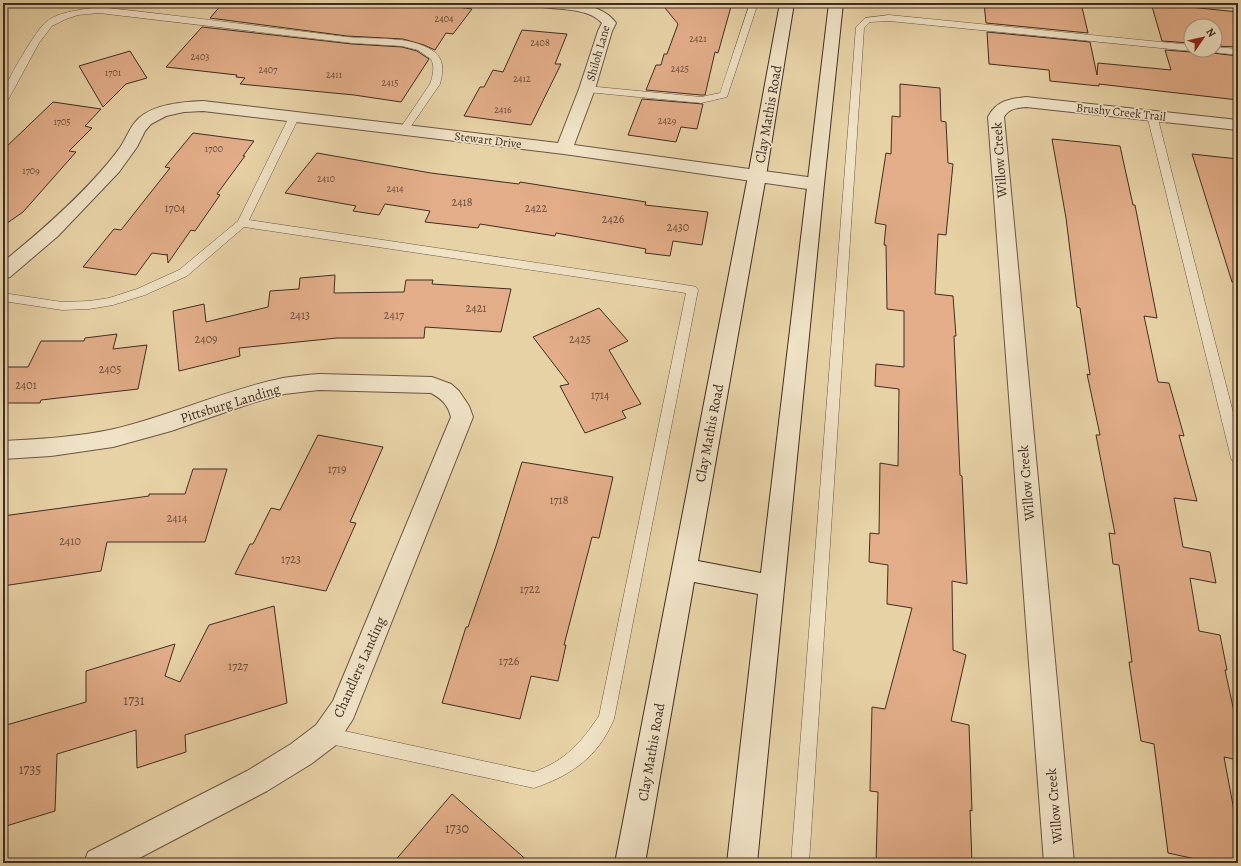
<svg xmlns="http://www.w3.org/2000/svg" width="1241" height="866" font-family="Alegreya,serif">
  <style>
    .building { fill: #e2ad88; stroke: #3f2d25 }
    .lines { fill: none; stroke-linecap: round; stroke-linejoin: round }
    .lane-casing { stroke: #695645; stroke-width: 1 }
    .street-casing { stroke: #695645; stroke-width: 2 }
    .secondary-casing { stroke: #3f2d25; stroke-width: 2 }
    .lane { fill: #efe2c5; fill-rule: evenodd }
    .street { fill: #efe2c5; fill-rule: evenodd }
    .secondary { fill: #efe2c5; fill-rule: evenodd }
    .labels { text-anchor: middle; stroke-width: 3.5; stroke-linejoin: round; paint-order: stroke }
    .far-number-label { font-size: 10px; fill: #684d3e }
    .far-street-label { font-size: 12px; fill: #3f2d25; stroke: #efe2c5 }
    .number-label { font-size: 12px; fill: #684d3e }
    .street-label { font-size: 14px; fill: #3f2d25; stroke: #efe2c5 }
    .near-number-label { font-size: 14px; fill: #684d3e }
  </style>
  <rect width="100%" height="100%" fill="#e7d2a6"/>
  <filter id="stains"><feTurbulence type="fractalNoise" baseFrequency=".005" numOctaves="4"/><feColorMatrix values="0 0 0 0 .2 0 0 0 0 .09 0 0 0 0 .02 0 0 0 .5 -.17"/></filter>
  <radialGradient id="worn" r=".72"><stop offset=".6" stop-color="#630" stop-opacity="0"/><stop offset="1" stop-color="#630" stop-opacity=".3"/></radialGradient>
  <path class="building" d="M223 3H430L472 9 453 34 446 33 435 50 424 45 403 39 347 36 210 18Z
    M661 3H732L718 53 715 52 705 95H701L646 90 656 65H661L664 54H667L678 24Z
    M984 3H1081L1088 33 986 23Z
    M1151 3 1238 12V47L1215 46V26H1191V43L1162 41Z
    M202 27 352 44 402 47 417 51 429 59 401 102 354 95 240 84 245 78 236 77 237 75 166 67Z
    M522 30 567 34 555 64H561L531 125 464 116 480 87H484L493 70 503 72Z
    M987 32 1090 42 1097 75 1098 63 1171 70 1165 50 1191 52 1195 50H1210L1212 53 1238 56V100L1099 84V86L1050 81 1049 70 989 64Z
    M130 51 147 78 126 84 103 107 79 66Z
    M900 84 940 88 941 121 946 122 948 163 953 164 946 235 938 234 935 294 953 296 956 336H954L960 475 962 476 967 584 952 581 953 650 966 655 951 721 969 725 972 811 970 810 972 863H876L878 792 870 791 872 707 885 709 912 608 887 604 888 565 869 562 870 533 879 534 880 463 898 466 899 389 875 386 876 364 904 367V311L887 309 886 245H884L886 225 875 223 886 153 891 154 892 116 900 117Z
    M642 99 703 104 697 129 681 127 676 142 628 135Z
    M53 102 101 109 85 126 92 128 69 151 76 152 23 212 3 226V150Z
    M193 133 254 141 243 156H245L217 194 220 195 195 231 191 230 168 263 167 254V255L152 253 136 275 83 267 114 229 121 230 170 168 165 167Z
    M1052 139 1120 146 1133 205H1135L1157 318 1144 316 1158 382 1169 383 1184 436 1179 435 1197 501 1174 498 1183 547 1210 552 1216 583 1190 578 1199 631 1220 635 1227 670H1225L1238 730V760L1224 757 1238 832V863H1214L1168 853 1154 744 1141 741 1129 662H1132L1119 565 1113 564 1109 533 1115 534 1096 435H1100L1087 374 1090 375 1080 308 1077 307 1066 218Z
    M317 153 431 173 519 184 520 182 646 202 645 205 708 212 702 245 673 241 670 256 645 253 646 249 556 233 555 236 480 224 478 228 425 222 430 211 385 204 379 215 353 211 356 206 285 193Z
    M1192 154 1238 159V281L1232 282Z
    M335 275 334 293 404 292 406 280H433L432 284 511 289 501 332 425 327 424 338H337L239 348 240 356 179 371 173 311 204 304 206 322 268 307 270 291 299 289 300 278Z
    M599 308 628 341 609 350 641 404 622 411 626 418 585 433 560 386 569 384 533 337Z
    M117 334 113 349 147 345 138 389 41 400 40 403H3V367H28L41 341H84L85 338Z
    M318 435 383 447 350 522 356 523 326 591 235 574 250 544H253L271 508 280 510Z
    M522 462 613 477 599 538 592 537 564 645H566L558 681 531 676 520 719 442 703 466 627H468L496 546Z
    M193 469H227L205 542H107L101 571 3 586V516L149 496V494H185Z
    M274 606 287 703 185 735 186 752 137 768 136 730 57 754 55 811 3 827V726L86 702V671L175 644 165 676 180 682 209 625Z
    M452 794 530 863H393Z"/>
  <g class="lines">
    <defs>
      <path id="lane" d="M750 3H758L727 97 701 103 587 92 582 89 587 86 701 97 720 93Z
        M99 7C182 16 264 27 347 37 374 40 410 35 433 51 445 59 443 72 440 84L407 132 404 133 399 130 430 84C433 75 435 67 431 59L418 50 402 46 352 43 99 13 78 15 66 19 52 26 39 43 8 100 3 103C3 99 2 94 4 91 8 78 36 30 46 22 59 11 82 10 99 7Z
        M889 15 1191 45V50H1194L1191 51 889 21 870 22 864 28 809 863H791L856 27 865 18Z
        M1215 47 1238 49V55L1212 52 1211 50H1215Z
        M1152 112 1157 115 1238 432V463L1233 462 1231 458 1147 115Z
        M294 114 299 117 249 220 692 286 696 287 698 290 614 719C598 757 572 775 534 788L326 743 320 741 318 735 320 729 326 727 534 772C566 760 580 744 599 716L686 293 244 227 187 276 145 295 113 305 89 309 62 310 3 301V293L62 302 89 301 109 298 137 289 179 270 238 221 289 117Z"/>
      <path id="street" d="M536 3C562 3 599 0 616 23L612 31 595 89 574 145 815 178 821 180 824 184 821 188 815 190 564 154 203 111 184 112 166 116 151 124 145 131 137 147 119 172 58 236 10 277 3 279V262C40 232 77 200 108 163 112 158 117 152 121 146 127 137 130 126 139 118 155 104 182 102 203 101L558 143 579 89 598 31 602 23C589 8 561 10 543 7L538 6Z
        M1026 97 1238 120V130L1026 107C1017 108 1009 108 1004 117L1074 863H1044L988 117C996 101 1009 99 1026 97Z
        M319 374 432 377 451 384 459 391 469 406 473 417 353 719 336 745 311 764 267 791 130 863H84L88 852 247 771 291 744 316 725 333 701 451 417C448 405 442 399 431 393L319 390 284 394 252 403 171 431 113 447 51 456 3 459V441C40 439 78 437 114 429 172 415 225 390 283 378 295 376 307 375 319 374Z"/>
      <path id="secondary" d="M780 3H794L766 176 698 561 761 573 829 3H843L824 184 757 863H727L758 594 694 582 645 863H615L748 176Z"/>
    </defs>
    <use href="#lane" class="lane-casing"/>
    <use href="#street" class="street-casing"/>
    <use href="#secondary" class="secondary-casing"/>
    <use href="#lane" class="lane"/>
    <use href="#street" class="street"/>
    <use href="#secondary" class="secondary"/>
  </g>
  <g class="labels">
    <g class="far-number-label">
      <text x="444" y="22">2404</text>
      <text x="698" y="42">2421</text>
      <text x="540" y="46">2408</text>
      <text x="200" y="60">2403</text>
      <text x="680" y="72">2425</text>
      <text x="268" y="73">2407</text>
      <text x="113" y="76">1701</text>
      <text x="334" y="78">2411</text>
      <text x="522" y="82">2412</text>
      <text x="390" y="86">2415</text>
      <text x="503" y="113">2416</text>
      <text x="667" y="124">2429</text>
      <text x="62" y="125">1705</text>
      <text x="214" y="152">1700</text>
      <text x="31" y="174">1709</text>
      <text x="326" y="182">2410</text>
      <text x="395" y="192">2414</text>
    </g>
    <g class="far-street-label">
      <text transform="translate(598 53) rotate(-74)" y="4">Shiloh Lane</text>
      <text transform="translate(1121 112) rotate(6)" y="4">Brushy Creek Trail</text>
      <text transform="translate(488 140) rotate(7)" y="4">Stewart Drive</text>
    </g>
    <g class="number-label">
      <text x="462" y="206">2418</text>
      <text x="175" y="212">1704</text>
      <text x="536" y="212">2422</text>
      <text x="613" y="223">2426</text>
      <text x="678" y="231">2430</text>
      <text x="476" y="312">2421</text>
      <text x="300" y="319">2413</text>
      <text x="394" y="319">2417</text>
      <text x="206" y="343">2409</text>
      <text x="580" y="343">2425</text>
      <text x="110" y="373">2405</text>
      <text x="26" y="389">2401</text>
      <text x="600" y="399">1714</text>
      <text x="337" y="473">1719</text>
      <text x="559" y="504">1718</text>
      <text x="177" y="522">2414</text>
      <text x="70" y="545">2410</text>
      <text x="291" y="563">1723</text>
      <text x="530" y="593">1722</text>
      <text x="509" y="665">1726</text>
      <text x="238" y="670">1727</text>
    </g>
    <g class="street-label">
      <text transform="translate(768 114) rotate(-80)" y="5">Clay Mathis Road</text>
      <text transform="translate(999 160) rotate(-94)" y="5">Willow Creek</text>
      <text transform="translate(230 403) rotate(-17)" y="5">Pittsburg Landing</text>
      <text transform="translate(709 433) rotate(-79)" y="5">Clay Mathis Road</text>
      <text transform="translate(1026 483) rotate(-95)" y="5">Willow Creek</text>
      <text transform="translate(359 667) rotate(-66)" y="5">Chandlers Landing</text>
      <text transform="translate(651 752) rotate(-80)" y="5">Clay Mathis Road</text>
      <text transform="translate(1054 806) rotate(-95)" y="5">Willow Creek</text>
    </g>
    <g class="near-number-label">
      <text x="134" y="705">1731</text>
      <text x="30" y="774">1735</text>
      <text x="457" y="833">1730</text>
    </g>
  </g>
  <rect width="1241" height="866" fill="none" stroke="#e7d2a6" stroke-width="16"/>
  <rect x="4" y="4" width="1233" height="858" fill="none" stroke="#3f2d25" stroke-width="2"/>
  <rect x="8" y="8" width="1225" height="850" fill="none" stroke="#3f2d25"/>
  <g transform="translate(1203 38) rotate(56)"><circle r="19" fill="#efe2c5" stroke="#a99a85"/>
  <path d="M0-3L7 15L0 10L-7 15Z" fill="#8f2418"/>
  <text y="-6" font-size="11" font-weight="bold" text-anchor="middle" fill="#3f2d25">N</text>
  </g>
  <rect width="100%" height="100%" filter="url(#stains)"/>
  <rect width="100%" height="100%" fill="url(#worn)"/>
</svg>
